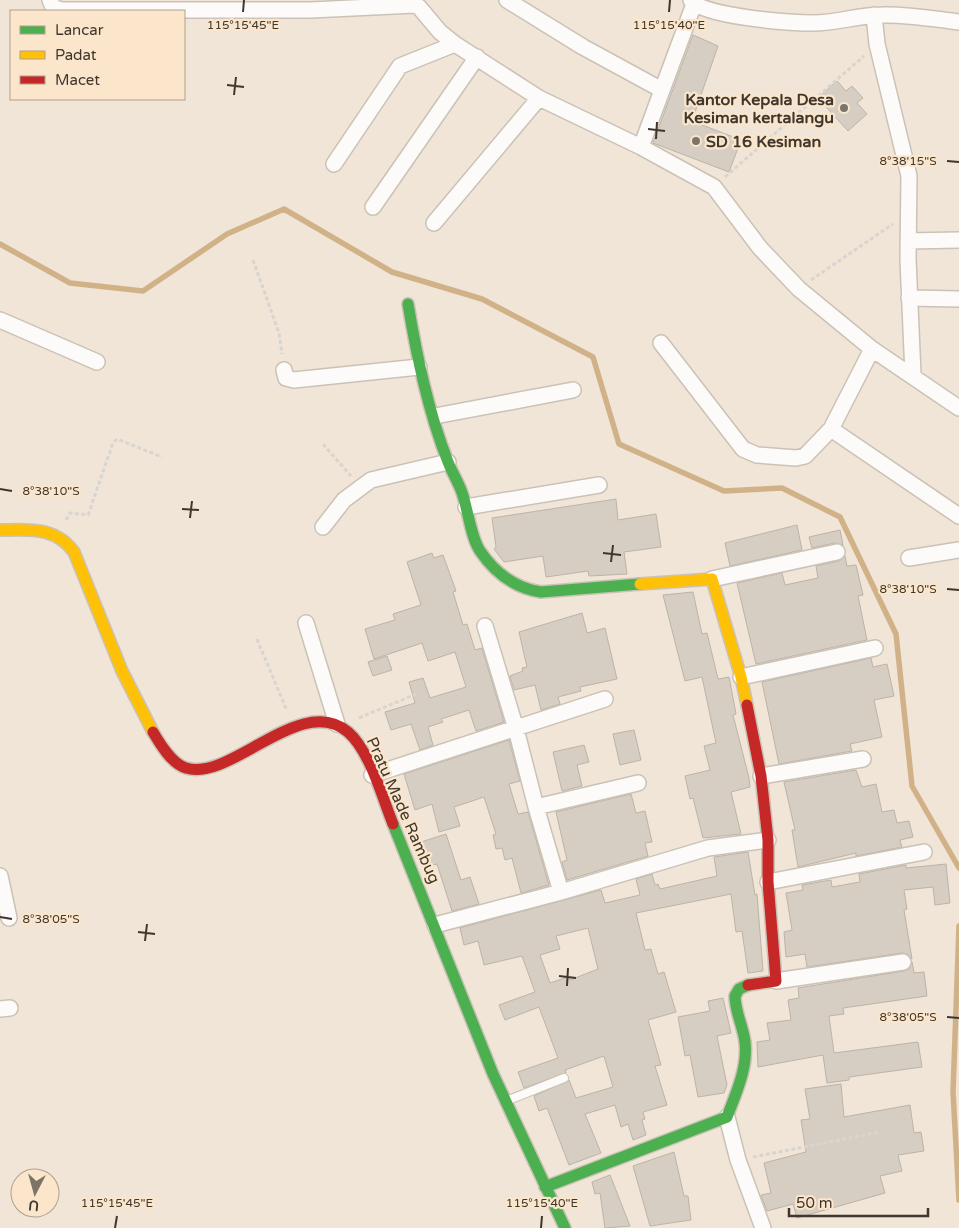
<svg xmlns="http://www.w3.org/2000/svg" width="959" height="1228" font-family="'Varela Round',sans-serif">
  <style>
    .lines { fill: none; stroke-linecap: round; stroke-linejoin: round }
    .stream { stroke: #d1b288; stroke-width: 5.5 }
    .building { fill: #d7cec3; stroke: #bcb4a8; fill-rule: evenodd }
    .lane-casing { stroke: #cbc2b7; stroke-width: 10 }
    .street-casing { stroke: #cbc2b7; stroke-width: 18 }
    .fast-casing { stroke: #cbc2b7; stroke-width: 14 }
    .slow-casing { stroke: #cbc2b7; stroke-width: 14 }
    .jam-casing { stroke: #cbc2b7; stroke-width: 14 }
    .path { stroke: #d8d5d0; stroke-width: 3; stroke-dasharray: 4 2.5; stroke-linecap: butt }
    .lane { stroke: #fdfbf9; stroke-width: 8 }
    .street { stroke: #fdfbf9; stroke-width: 15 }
    .fast { stroke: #4caf50; stroke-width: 11 }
    .slow { stroke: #ffc107; stroke-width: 11 }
    .jam { stroke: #c62828; stroke-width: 11 }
    .ticks { fill: none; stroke: #3f372d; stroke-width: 2 }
    .poi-dot { fill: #7d7468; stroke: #fbe6cc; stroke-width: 2 }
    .labels { text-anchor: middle; stroke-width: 4.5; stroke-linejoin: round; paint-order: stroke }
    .poi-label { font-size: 16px; font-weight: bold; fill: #3f372d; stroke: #fbe6cc; text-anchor: end }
    .street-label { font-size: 16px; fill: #3f372d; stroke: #fbe6cc }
    .ticks-label { font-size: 12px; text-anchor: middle; fill: #3f372d; stroke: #fbe6cc; stroke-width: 4.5; stroke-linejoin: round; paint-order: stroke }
  </style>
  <rect width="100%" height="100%" fill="#f0e5d6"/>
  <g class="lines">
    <path class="stream" d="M0 244 70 283 143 291 227 234 284 209 392 272 482 299 593 357 619 444 724 491 782 488 840 517 896 634 912 786 959 868
      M959 926 953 1092 959 1200"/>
  </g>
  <path class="building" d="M693 35 718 46 692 121 741 140 729 172 653 143Z
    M837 81 846 91 852 86 863 98 857 103 867 114 848 131 818 98Z
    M616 499 618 520 656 514 661 547 624 552 627 574 589 576 588 571 546 577 543 556 504 562 494 549 496 547 492 518Z
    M797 525 802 550 730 566 725 543Z
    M840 530 843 545 835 543 812 548 809 537Z
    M432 553 434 558 443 555 456 591 453 592 463 625 467 624 475 650 482 648 504 722 476 731 469 710 441 719 443 722 428 727 433 745 420 750 411 724 391 730 385 712 415 703 409 682 423 678 430 698 466 687 455 652 428 661 422 643 374 659 365 629 395 620 393 614 421 605 407 562Z
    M845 556 847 566 856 565 863 595 858 596 867 640 756 664 737 583 782 573 785 585 818 578 816 566 839 561Z
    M693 592 702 634 707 633 718 679 729 677 736 714 733 715 749 778 750 787 731 792 741 834 703 838 693 798 690 799 685 776 710 770 704 746 716 743 702 677 685 681 663 595Z
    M582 613 587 633 605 628 617 679 580 687 581 691 558 697 560 704 541 710 535 685 514 690 510 676 523 671 522 668 527 667 519 632Z
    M387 656 392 670 373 676 368 662Z
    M871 658 873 667 887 664 894 696 874 700 882 737 850 744 852 751 779 764 762 682Z
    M634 730 641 760 620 765 613 734Z
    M509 740 520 781 509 784 518 814 528 812 549 885 521 893 512 858 505 860 502 848 496 849 493 835 496 834 484 797 454 807 460 826 439 832 432 804 415 810 404 774Z
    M584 745 589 762 577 765 582 786 562 791 553 752Z
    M856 770 862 787 876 784 882 812 894 810 897 823 909 821 913 837 900 840 902 847 856 856V853L798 867 792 830H795L784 782Z
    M631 794 636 813 645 811 652 842 645 843 648 856 567 880 562 862 567 860 556 812Z
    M446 834 461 880 470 877 479 904 452 911 437 864 429 866 421 842Z
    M748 852 755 895 757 894 763 971 748 973 742 931 736 932 731 894 636 913 645 950 651 949 658 974 664 972 676 1012 648 1020 661 1065 655 1066 667 1105 643 1112 645 1119 642 1120 646 1135 633 1140 628 1124 621 1127 615 1105 585 1114 601 1153 569 1165 547 1108 539 1111 534 1096 569 1080 576 1098 613 1087 604 1056 565 1070 566 1073 524 1088 518 1072 558 1058 539 1007 505 1020 499 1005 535 992 522 956 484 965 478 941 464 945 460 928 601 890 605 903 640 895 636 879 652 874 655 885 658 884 660 889 717 876 714 857ZM588 928 598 969 570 980 568 977 550 983 540 955 560 949 556 936Z
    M946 864 950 903 935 905 933 887 904 890 907 909 904 910 912 959 907 954 902 953 807 967 805 954 786 957 784 932 792 930 786 893 803 890 802 885 831 880 832 887 860 882 859 874 906 865V868Z
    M912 962 914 973 924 972 927 996 843 1008 844 1014 829 1016 834 1053 918 1042 922 1067 849 1077V1080L827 1083 823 1055 758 1067 757 1042 770 1040 767 1023 791 1020 788 1000 799 998 798 988 904 971 909 969Z
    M723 998 731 1033 717 1036 727 1085 724 1093 698 1097 690 1055 685 1056 678 1017 710 1011 708 1001Z
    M841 1084 844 1117 910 1105 914 1133 921 1132 924 1151 898 1155 902 1171 880 1176 885 1193 797 1218 793 1204 767 1211 761 1195 771 1193 764 1163 806 1152 801 1120 810 1119 805 1089Z
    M674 1152 684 1196H688L691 1220 650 1226 633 1166Z
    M610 1175 630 1226 605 1228 600 1193 595 1194 592 1182Z"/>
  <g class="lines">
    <defs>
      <path id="lane" d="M506 1101 564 1078"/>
      <path id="street" d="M50 0 53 7 61 10H311L414 5 419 7 440 32 455 44
        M507 0 583 47 662 90
        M691 0C704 17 791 23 814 23 837 23 859 15 882 15 907 14 934 19 959 22
        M874 15 877 44 909 176 908 259 913 375
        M641 147 714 187 760 248 799 289 872 349 959 408
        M334 164 400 66 455 44 539 98 641 147 694 4
        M373 207 477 57
        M434 223 539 98
        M908 241 959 240
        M909 298 959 299
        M0 320 97 362
        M661 343 743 449 757 455 796 458 805 456 831 429 872 349
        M284 370 286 378 294 380 419 367
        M435 416 573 390
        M831 429 959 516
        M466 507 599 485
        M323 527 344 500 371 480 448 462
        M909 558 959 550
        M712 579 837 552
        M306 623 337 724
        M485 626 516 729 536 807
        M741 677 875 648
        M372 775 605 699
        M761 776 863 759
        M0 876 9 918
        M768 882 924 852
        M561 892 536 807 638 783
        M435 925 561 892 708 848 768 840
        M776 981 903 962
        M0 1009 10 1008
        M727 1117 738 1160 763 1228"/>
      <path id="fast" d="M408 304C417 357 428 411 448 462 452 472 457 480 461 490 468 507 470 536 480 551 495 573 515 588 541 592L640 584
        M393 824 493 1074 565 1228
        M545 1187 727 1117C736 1093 748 1068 745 1042 743 1026 735 1012 735 996L739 989 748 985"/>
      <path id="slow" d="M0 530C29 530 55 526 74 552L122 671 153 732
        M640 584 712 579 741 677 747 705"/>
      <path id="jam" d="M747 705 761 776 768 840V882L776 981 748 985
        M153 732C160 744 172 764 186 768 231 782 301 692 348 732 370 751 382 797 393 824"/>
    </defs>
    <use href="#lane" class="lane-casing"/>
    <use href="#street" class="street-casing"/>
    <use href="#fast" class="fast-casing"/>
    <use href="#slow" class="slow-casing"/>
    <use href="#jam" class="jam-casing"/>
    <path class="path" d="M725 177 864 56
      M253 260 279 333 282 354
      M811 280 893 224
      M323 444 351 476
      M66 520 70 513 88 515 113 443 117 439 162 457
      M257 639 287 711
      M359 718 416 694
      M753 1157 880 1132"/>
    <use href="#lane" class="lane"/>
    <use href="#street" class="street"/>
    <use href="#fast" class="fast"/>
    <use href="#slow" class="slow"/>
    <use href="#jam" class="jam"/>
  </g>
  <path class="ticks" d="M243 12 244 0M669 12 670 0M227 85 244 87M234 95 236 77M648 129 665 131M656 139 657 122M947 161 959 162M0 489 12 491M182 509 199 510M190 518 192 501M603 553 621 555M611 562 613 545M947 589 959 590M0 917 12 919M138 932 155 934M145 941 147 924M559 976 576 978M567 986 568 968M947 1017 959 1018M115 1228 117 1216M541 1228 542 1216"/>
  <g class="poi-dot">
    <circle cx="844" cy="108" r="5"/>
    <circle cx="696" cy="141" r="5"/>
  </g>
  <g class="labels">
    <g class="poi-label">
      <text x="834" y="105">Kantor Kepala Desa<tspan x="834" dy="18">Kesiman kertalangu</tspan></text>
      <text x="706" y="147" text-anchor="start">SD 16 Kesiman</text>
    </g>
    <g class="street-label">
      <text transform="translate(404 810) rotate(66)" y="6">Pratu Made Rambug</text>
    </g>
  </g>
  <g class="ticks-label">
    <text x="243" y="29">115°15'45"E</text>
    <text x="669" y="29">115°15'40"E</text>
    <text x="908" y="165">8°38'15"S</text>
    <text x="51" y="495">8°38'10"S</text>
    <text x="908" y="593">8°38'10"S</text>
    <text x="51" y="923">8°38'05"S</text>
    <text x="908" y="1021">8°38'05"S</text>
    <text x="117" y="1207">115°15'45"E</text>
    <text x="542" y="1207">115°15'40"E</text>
  </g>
  <rect x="10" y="10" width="175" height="90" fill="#fbe6cc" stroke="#b0a08c"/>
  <rect x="20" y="26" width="25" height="8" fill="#4caf50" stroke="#b0a08c"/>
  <text x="55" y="35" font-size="15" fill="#3f372d">Lancar</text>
  <rect x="20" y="51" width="25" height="8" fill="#ffc107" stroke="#b0a08c"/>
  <text x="55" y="60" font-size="15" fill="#3f372d">Padat</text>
  <rect x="20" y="76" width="25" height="8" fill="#c62828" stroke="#b0a08c"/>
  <text x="55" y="85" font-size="15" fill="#3f372d">Macet</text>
  <g transform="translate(35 1193) rotate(186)"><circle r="24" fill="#fbe6cc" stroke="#b0a08c"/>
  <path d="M0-4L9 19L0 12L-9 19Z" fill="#7d7468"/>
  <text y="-8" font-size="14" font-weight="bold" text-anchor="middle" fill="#3f372d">U</text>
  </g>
  <path d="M789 1208v8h139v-8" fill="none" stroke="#3f372d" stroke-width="2.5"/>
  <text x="796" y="1208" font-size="15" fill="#3f372d" stroke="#fbe6cc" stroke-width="4" paint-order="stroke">50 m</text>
</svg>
